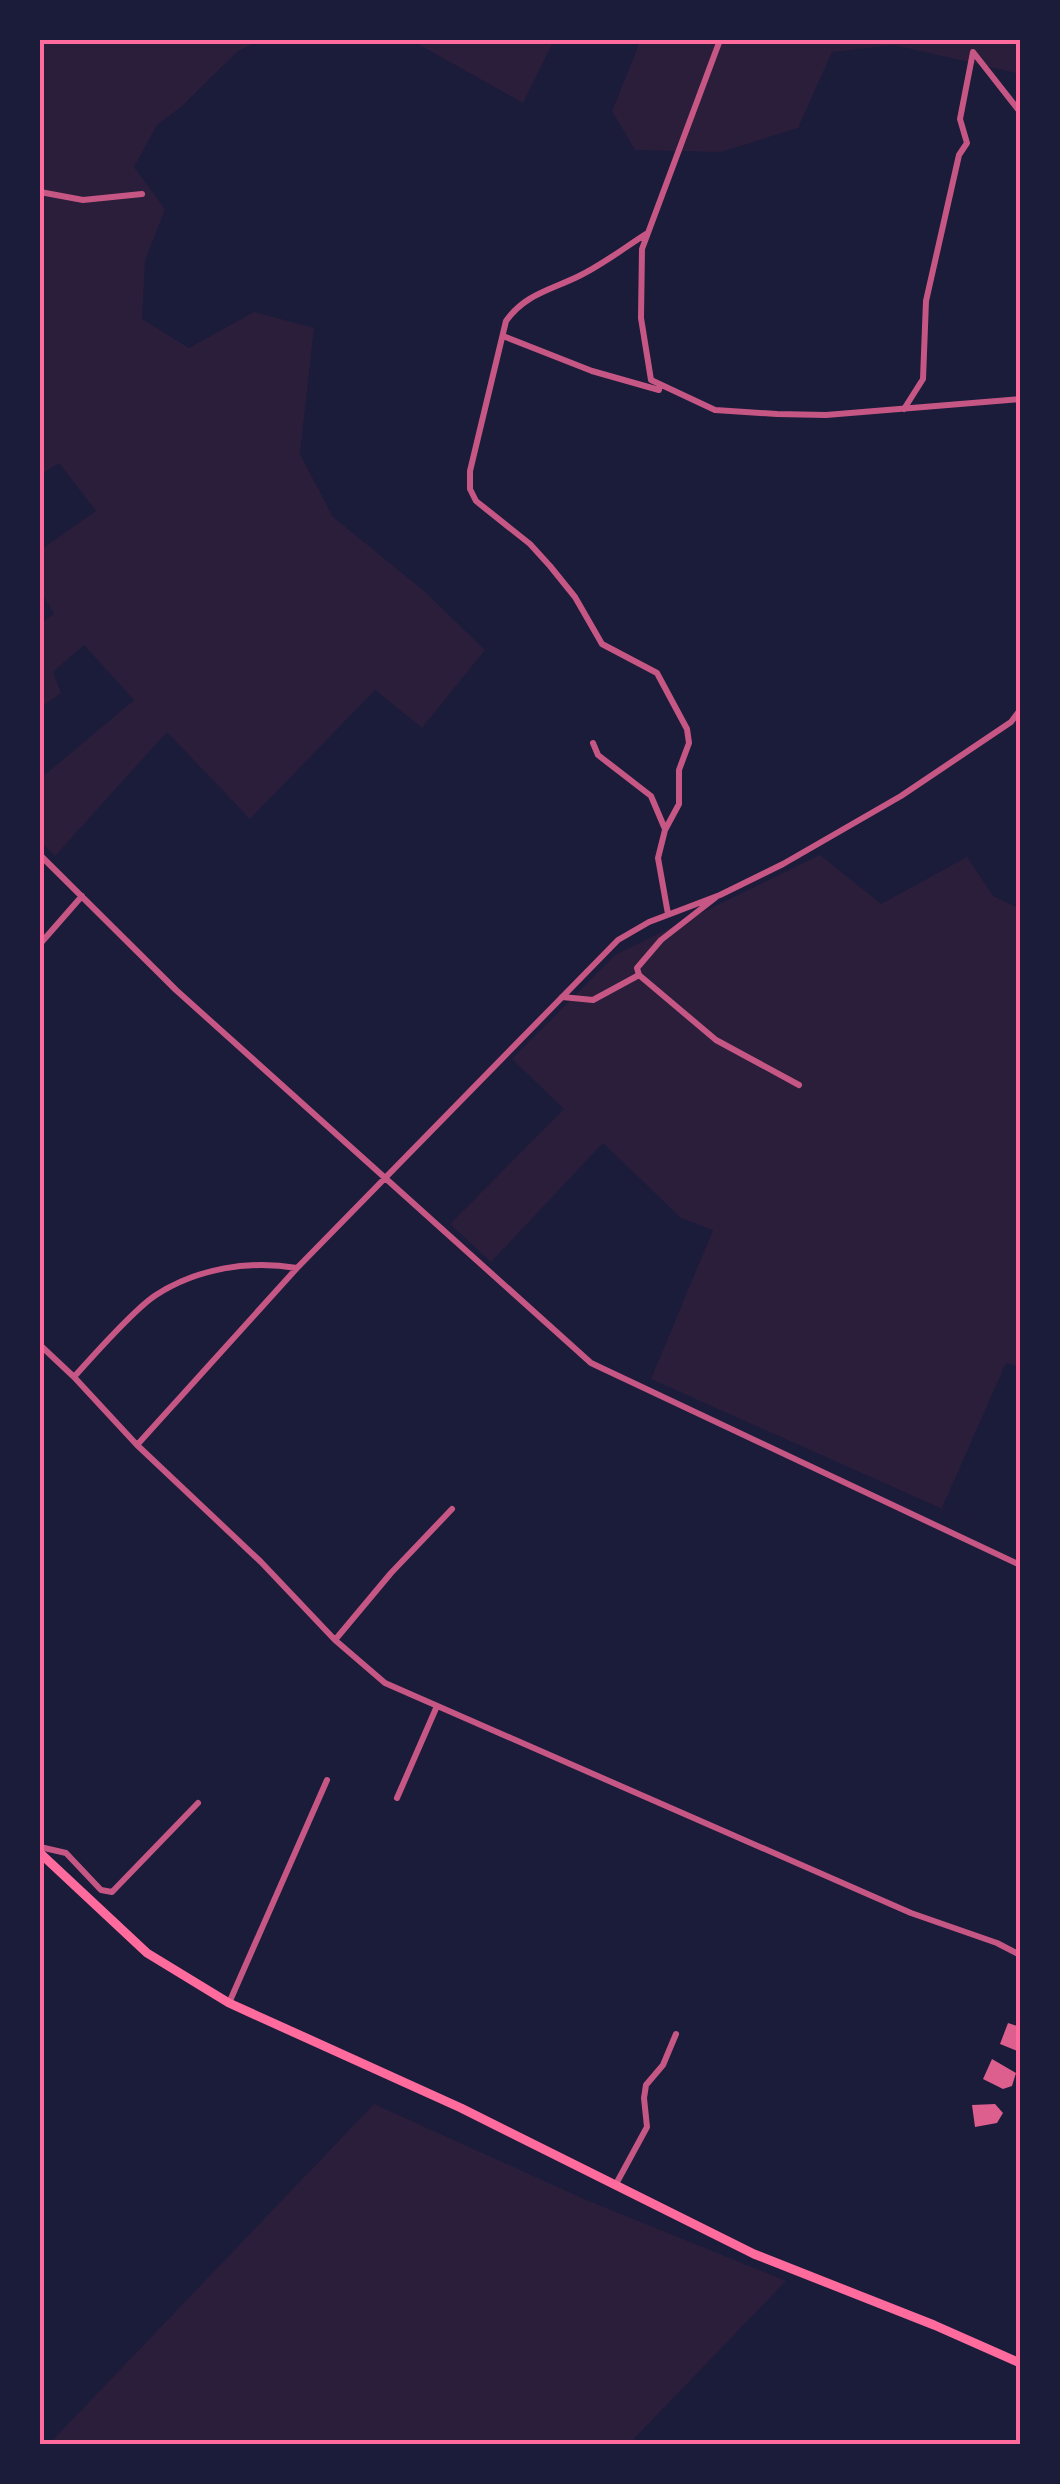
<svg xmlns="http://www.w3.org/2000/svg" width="1060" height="2484" font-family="'Playfair Display',serif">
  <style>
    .green { fill: #2a1e3b }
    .building { fill: #dd5f8e }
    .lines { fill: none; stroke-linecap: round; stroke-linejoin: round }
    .minor { stroke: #c65784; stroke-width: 6 }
    .primary { stroke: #ff6b9d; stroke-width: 9 }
    .neatline { fill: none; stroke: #ff6b9d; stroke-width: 4 }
  </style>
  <rect width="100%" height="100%" fill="#1b1b3a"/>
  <path class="green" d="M40 40H260L238 51 181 107 157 125 134 167 165 209 145 261 142 319 189 348 254 312 314 328 300 454 333 517 423 590 485 650 422 728 375 690 250 819 167 732 55 856 40 841V779L134 700 84 645 53 672 61 693 40 708V624L54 614 40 590V550L96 511 59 463 40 475Z
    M411 40H554L523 103Z
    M637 40H1020V74L894 45 832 52 798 128 721 152 635 150 612 111 638 47Z
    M820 855 881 904 967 857 993 896 1020 909V1367L1006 1363 942 1508 994 1532 651 1379 713 1230 681 1218 603 1143 491 1262 450 1224 564 1109 512 1059 615 955Z
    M374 2104 584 2199 786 2281 629 2444H49Z"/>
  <path class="building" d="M1008 2023 1020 2027V2052L1000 2044Z
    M992 2059 1016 2073 1012 2086 1003 2089 983 2079Z
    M995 2104 1003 2113 997 2123 975 2127 972 2105Z"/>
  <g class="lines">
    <path class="minor" d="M720 40 642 249 641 318 651 380 715 410 777 414 826 415 1020 399
      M40 192 83 200 142 194
      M646 234C624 248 602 265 579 276 551 290 525 294 506 321L470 471V489L476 501 530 544 550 566 575 597 602 644 657 673 687 729 689 743 679 770V804L665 830 658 858 668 914
      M503 336 592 371 659 390
      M904 409 923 379 926 301 959 155 967 143 960 119 973 52 1020 112
      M593 743 598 755 651 796 665 829
      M40 855 176 990 591 1363 1020 1565
      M715 898 661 940 637 968 639 975 716 1040 799 1085
      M40 944 82 896
      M562 997 593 1000 639 975
      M40 1345 74 1377C93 1356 134 1309 156 1295 198 1268 249 1260 297 1268L618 940 649 922 720 895 783 864 901 796 1011 722 1020 710
      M74 1377 137 1445 261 1562 335 1640 385 1683 911 1913 997 1943 1020 1955
      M137 1445 297 1268
      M335 1640 391 1573 452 1509
      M397 1798 437 1706
      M40 1847 66 1853 101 1890 112 1892 198 1803
      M229 2003 327 1780
      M616 2184 647 2127 644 2098 646 2085 663 2065 676 2034"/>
    <path class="primary" d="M40 1853 147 1953 229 2003 461 2108 754 2254 934 2325 1020 2363"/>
  </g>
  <rect width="1060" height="2484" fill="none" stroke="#1b1b3a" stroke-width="85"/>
  <rect x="42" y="42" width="976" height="2400" class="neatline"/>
</svg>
